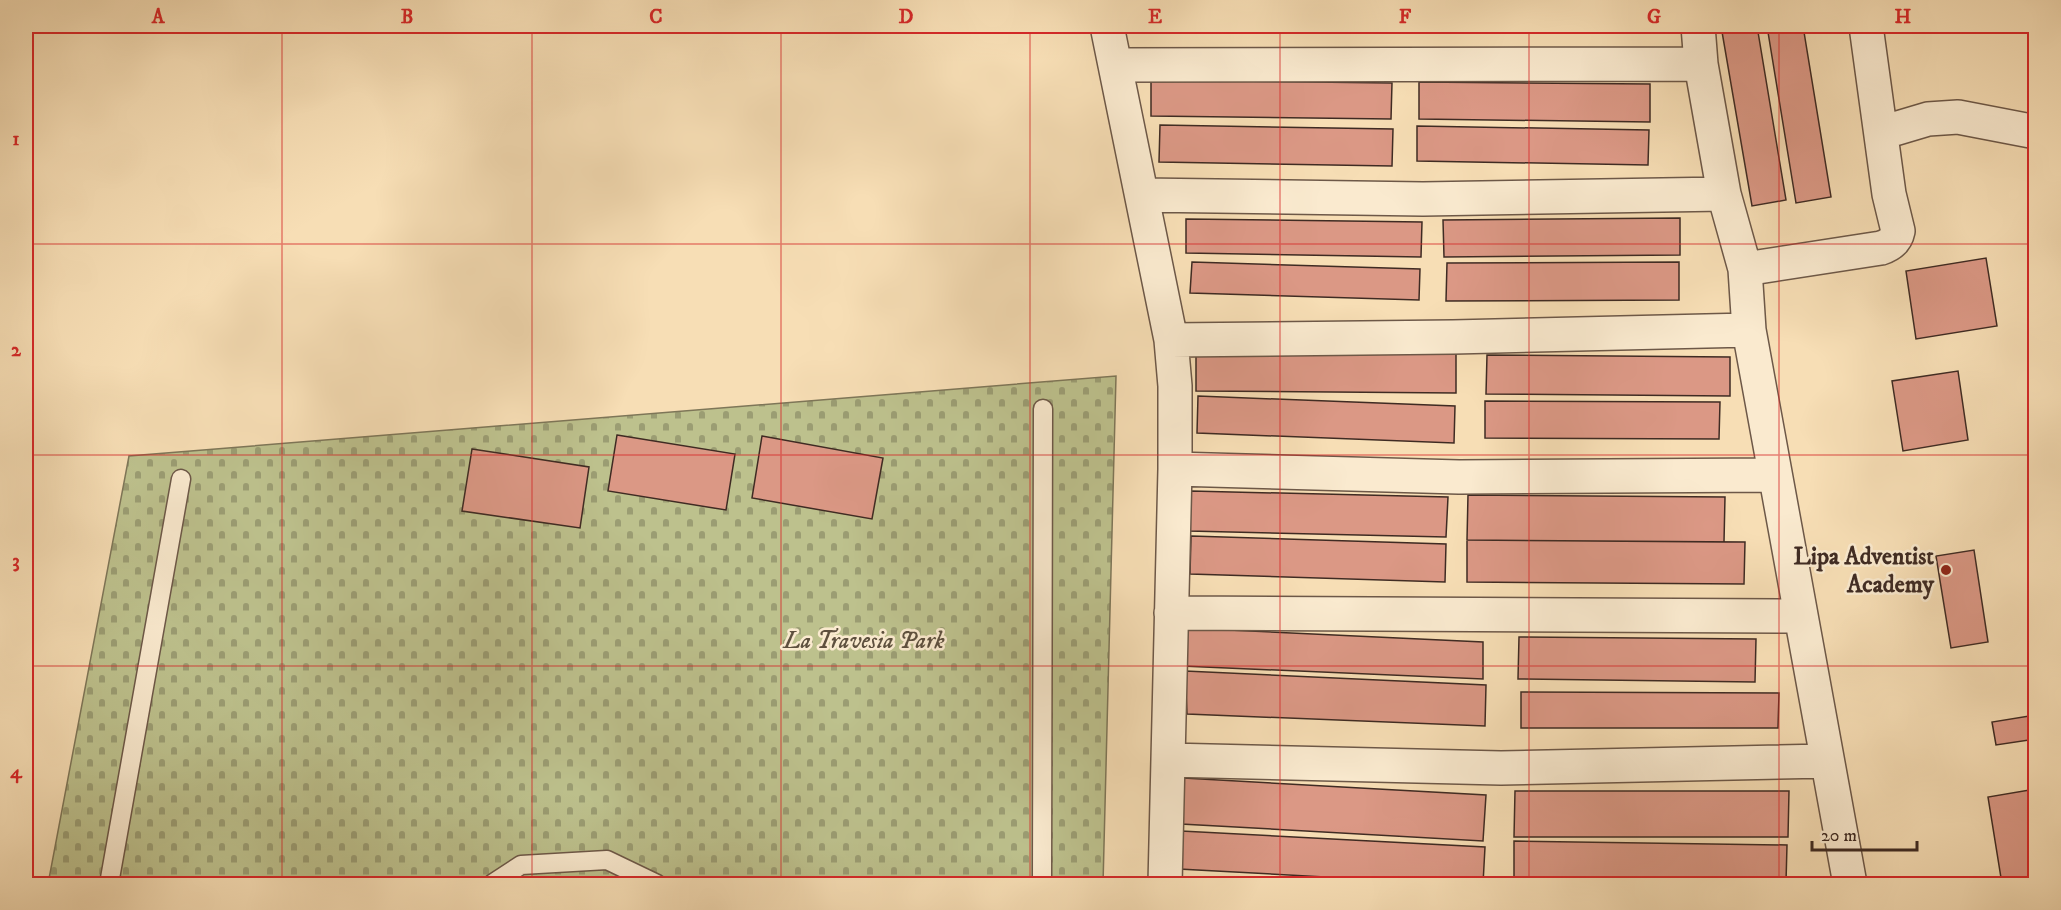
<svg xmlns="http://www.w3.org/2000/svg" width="2061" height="910" font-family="'IM FELL DW Pica',serif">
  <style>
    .cemetery { fill: url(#cemetery-stones); stroke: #7e7658; stroke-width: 1.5 }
    .building { fill: #db9885; stroke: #3f2b23; stroke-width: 1.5 }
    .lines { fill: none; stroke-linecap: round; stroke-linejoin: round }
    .service-casing { stroke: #6d5848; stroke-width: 21 }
    .minor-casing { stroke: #6d5848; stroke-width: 36 }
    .service { stroke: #faeacf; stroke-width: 18 }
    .minor { stroke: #faeacf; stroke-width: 33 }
    .grid { fill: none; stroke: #d62828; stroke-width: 1.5; stroke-opacity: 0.55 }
    .poi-dot { fill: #8f2418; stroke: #faeacf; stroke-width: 2 }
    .labels { text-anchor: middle; stroke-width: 5; stroke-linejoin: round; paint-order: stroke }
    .poi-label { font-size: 24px; font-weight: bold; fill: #3f2b23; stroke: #faeacf; text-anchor: end }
    .park-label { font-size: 24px; font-style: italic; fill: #5e503e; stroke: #faeacf }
    .neatline { fill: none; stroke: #d62828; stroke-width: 2 }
    .grid-label { font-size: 20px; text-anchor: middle; font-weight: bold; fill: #d62828 }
  </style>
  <defs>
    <pattern id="cemetery-stones" width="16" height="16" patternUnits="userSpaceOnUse" patternTransform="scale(1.5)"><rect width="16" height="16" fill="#bdc18d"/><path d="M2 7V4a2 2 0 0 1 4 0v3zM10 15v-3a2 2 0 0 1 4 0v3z" fill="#9b9d73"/></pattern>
  </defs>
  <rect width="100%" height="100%" fill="#f7deb5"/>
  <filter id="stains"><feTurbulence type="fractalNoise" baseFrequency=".00333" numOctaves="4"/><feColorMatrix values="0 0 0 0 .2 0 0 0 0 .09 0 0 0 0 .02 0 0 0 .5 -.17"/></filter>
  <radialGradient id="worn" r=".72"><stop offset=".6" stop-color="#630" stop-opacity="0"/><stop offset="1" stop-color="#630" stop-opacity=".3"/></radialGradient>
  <path class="cemetery" d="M1116 376 1103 884H48L129 456Z"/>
  <path class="building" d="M1122 26H1371V31Z
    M1398 26H1626V30H1398Z
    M1721 26H1757L1786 200 1752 206Z
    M1767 26H1803L1831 197 1796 203Z
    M1151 80 1392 83 1391 119 1151 116Z
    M1419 82 1650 84V122L1419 119Z
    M1160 125 1393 129 1392 166 1159 162Z
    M1417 126 1649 130 1648 165 1417 161Z
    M1680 218V255L1444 257 1443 220Z
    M1186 219 1422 222 1421 257 1186 253Z
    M1986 258 1997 326 1916 339 1906 271Z
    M1192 262 1420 269 1419 300 1190 293Z
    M1679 262V300L1446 301 1447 263Z
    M1196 351 1456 353V393L1196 391Z
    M1487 355 1730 357V396L1486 394Z
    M1958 371 1968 440 1903 451 1892 381Z
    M1198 396 1455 406 1454 443 1197 433Z
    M1485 401 1720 402 1719 439 1485 438Z
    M617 435 735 454 726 510 608 491Z
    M762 436 883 458 872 519 752 498Z
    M472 449 589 467 580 528 462 511Z
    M1191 491 1448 497 1446 537 1189 531Z
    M1468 495 1725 497 1724 542 1467 540Z
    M1191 536 1446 544 1445 582 1190 574Z
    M1467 540 1745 542 1744 584 1467 582Z
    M1974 550 1988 642 1951 648 1936 556Z
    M1185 628 1483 642V679L1182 666Z
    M1519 637 1756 639 1755 682 1518 679Z
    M1185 671 1486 685 1485 726 1187 714Z
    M1521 692 1779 693 1778 728H1521Z
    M2036 715V739L1996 745 1992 722Z
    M1183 778 1486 795 1483 841 1181 824Z
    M2036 789V884H2002L1988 797Z
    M1515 791H1789L1788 837H1514Z
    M1181 831 1485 847 1483 884H1454L1179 869Z
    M1514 841 1787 845 1786 882 1514 878Z"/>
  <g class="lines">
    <defs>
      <path id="service" d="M109 884 181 479
        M492 884 521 865 607 860 657 884
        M1042 884 1043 409"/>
      <path id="minor" d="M1107 26 1171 340 1175 386V469L1165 884
        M1698 26 1701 64 1724 194 1745 269 1749 330 1850 884
        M1115 65 1701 64
        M1881 133 1928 119 1958 117 2036 132
        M1142 195 1423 199 1724 194
        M1745 269 1881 248C1890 245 1896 241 1898 231L1889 194 1866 26
        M1171 340 1453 337 1749 330
        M1175 469 1459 477 1775 475
        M1171 613 1801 616
        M1168 760 1501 768 1827 761"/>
    </defs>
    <use href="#service" class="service-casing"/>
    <use href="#minor" class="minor-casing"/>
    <use href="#service" class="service"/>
    <use href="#minor" class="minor"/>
  </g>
  <path class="grid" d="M282 26V884M532 26V884M781 26V884M1030 26V884M1280 26V884M1529 26V884M1779 26V884M26 244H2036M26 455H2036M26 666H2036"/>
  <circle class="poi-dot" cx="1946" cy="570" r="6"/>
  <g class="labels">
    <g class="poi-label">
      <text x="1934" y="564">Lipa Adventist<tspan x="1934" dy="28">Academy</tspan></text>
    </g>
    <g class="park-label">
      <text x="864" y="648">La Travesia Park</text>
    </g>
  </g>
  <rect width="2061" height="910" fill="none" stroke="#f7deb5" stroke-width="66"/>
  <path d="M1812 841v9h105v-9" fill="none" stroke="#3f2b23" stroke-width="3"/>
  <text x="1821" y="841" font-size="18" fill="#3f2b23" stroke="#faeacf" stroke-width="4.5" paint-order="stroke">20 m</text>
  <rect x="33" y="33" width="1995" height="844" class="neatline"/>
  <g class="grid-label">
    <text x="158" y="23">A</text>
    <text x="407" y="23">B</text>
    <text x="656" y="23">C</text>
    <text x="906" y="23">D</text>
    <text x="1155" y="23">E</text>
    <text x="1405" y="23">F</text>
    <text x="1654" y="23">G</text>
    <text x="1903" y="23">H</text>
    <text x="16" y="145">1</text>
    <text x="16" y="356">2</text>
    <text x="16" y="567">3</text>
    <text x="16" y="778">4</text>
  </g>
  <rect width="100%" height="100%" filter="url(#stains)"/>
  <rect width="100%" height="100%" fill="url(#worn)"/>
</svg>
